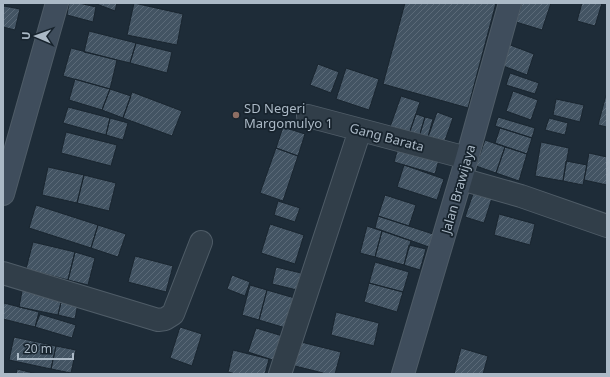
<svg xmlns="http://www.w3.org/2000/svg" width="610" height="377" font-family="'Noto Sans',sans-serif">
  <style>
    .building { fill: url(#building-hatch); stroke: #19252f }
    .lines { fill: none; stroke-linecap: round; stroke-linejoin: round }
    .street-casing { stroke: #4f5c67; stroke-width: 24 }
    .secondary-casing { stroke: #4f5c67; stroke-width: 24 }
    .street { stroke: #313e49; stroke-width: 22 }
    .secondary { stroke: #3f4d5c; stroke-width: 22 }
    .education-dot { fill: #8d6e63; stroke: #17232d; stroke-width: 1.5 }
    .labels { text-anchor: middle; stroke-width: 3.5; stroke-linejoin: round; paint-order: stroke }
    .poi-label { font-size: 13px; fill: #abb9c6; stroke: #17232d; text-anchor: start }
    .street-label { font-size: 13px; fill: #abb9c6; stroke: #17232d }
  </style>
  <defs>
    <pattern id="building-hatch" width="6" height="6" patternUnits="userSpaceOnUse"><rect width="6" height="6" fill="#435463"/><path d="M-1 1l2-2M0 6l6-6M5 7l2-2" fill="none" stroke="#5b6a78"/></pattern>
  </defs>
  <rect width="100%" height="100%" fill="#1e2c38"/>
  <path class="building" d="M69 3H79L96 7 93 22 67 15Z
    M94 3H117L115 11Z
    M134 3 183 14 177 45 127 35Z
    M405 3H496L468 108 383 84Z
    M522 3H551L542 30 516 22Z
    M582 3H602L595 26 577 21Z
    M4 6 20 9 15 30 3 27V12Z
    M89 31 136 43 130 63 84 52Z
    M136 43 172 52 167 73 130 63Z
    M505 43 534 54 527 75 498 64Z
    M71 48 117 60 110 89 63 76Z
    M318 64 339 72 331 93 310 85Z
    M346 68 379 79 369 110 336 99Z
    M510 73 539 83 535 94 506 85Z
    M75 79 110 89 102 110 69 100Z
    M110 89 131 96 123 118 102 110Z
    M513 91 538 100 531 120 506 111Z
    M132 92 182 111 172 136 123 118Z
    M606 95H607V127L598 125Z
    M401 96 420 102 409 134 390 127Z
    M556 99 584 105 580 122 553 115Z
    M68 107 110 118 106 135 63 123Z
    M437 112 453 118 443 146 427 140Z
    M416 114 425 117 419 137 409 134Z
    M425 117 433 119 427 140 419 137Z
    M498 117 535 128 532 138 495 126Z
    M110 118 128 123 123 140 106 135Z
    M549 118 568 123 565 135 545 130Z
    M283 127 305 134 298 156 276 148Z
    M500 128 532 138 527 154 495 143Z
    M66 132 117 145 111 166 61 153Z
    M485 140 505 147 496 173 476 166Z
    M541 142 569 148 563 181 535 176Z
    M505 147 527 154 519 181 496 173Z
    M276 148 298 156 283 201 260 193Z
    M398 148 439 160 435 174 394 162Z
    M589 153 607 157V185L584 180Z
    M566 161 587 165 583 185 563 181Z
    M404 165 444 179 437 200 397 187Z
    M48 167 84 175 77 203 42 195Z
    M84 175 116 183 109 211 77 203Z
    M475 188 493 195 484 223 465 217Z
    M385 195 416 205 409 226 378 216Z
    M278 201 300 208 295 222 274 215Z
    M36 205 98 225 91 248 29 228Z
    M499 214 535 224 530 245 494 235Z
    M378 216 433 234 429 247 375 228Z
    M270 224 304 235 295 264 261 253Z
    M98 225 126 234 118 257 91 248Z
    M367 226 382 231 375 257 360 253Z
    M382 231 411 241 404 265 375 257Z
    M33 242 75 252 68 280 26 269Z
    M409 245 426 249 420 270 404 265Z
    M75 252 95 258 88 285 68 280Z
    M135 256 173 266 166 292 128 282Z
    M375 262 409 272 403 292 369 283Z
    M276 267 301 273 297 290 272 284Z
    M232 275 250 282 245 296 227 289Z
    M369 283 403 292 397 312 364 302Z
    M250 285 267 290 259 320 242 315Z
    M23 286 63 294 58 315 19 307Z
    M267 290 298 299 289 329 259 320Z
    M63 294 79 298 75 319 58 315Z
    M4 303 39 312 35 327 3 319V308Z
    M336 312 379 323 374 346 331 335Z
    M40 314 76 325 72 338 35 327Z
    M180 327 202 334 192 366 170 358Z
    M256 328 286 337 279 362 248 352Z
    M14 337 56 346 51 369 9 360Z
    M297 341 341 352 335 374H327L291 365Z
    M56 346 76 350 71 373 51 369Z
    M461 348 488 356 483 374H454Z
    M233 350 269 359 265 374H236L228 372Z
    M17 369 37 374H16Z"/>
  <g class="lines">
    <defs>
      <path id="street" d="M308 116 467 158
        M461 179 521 196 607 226
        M3 273 158 320 165 319 173 314 201 242
        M280 374 360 130"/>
      <path id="secondary" d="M3 194 57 3
        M403 374 467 158 510 3"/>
    </defs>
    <use href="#street" class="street-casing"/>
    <use href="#secondary" class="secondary-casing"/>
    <use href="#street" class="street"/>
    <use href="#secondary" class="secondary"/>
  </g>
  <circle class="education-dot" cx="236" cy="115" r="4"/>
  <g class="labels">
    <g class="poi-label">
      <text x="244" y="113">SD Negeri<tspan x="244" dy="15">Margomulyo 1</tspan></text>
    </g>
    <g class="street-label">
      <text transform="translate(387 137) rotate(15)" y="5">Gang Barata</text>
      <text transform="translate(458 189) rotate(-74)" y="5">Jalan Brawijaya</text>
    </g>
  </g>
  <rect width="610" height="377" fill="none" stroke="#abb9c6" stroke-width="8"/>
  <g transform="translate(36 36) rotate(272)" stroke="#17232d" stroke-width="3" paint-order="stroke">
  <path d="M0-3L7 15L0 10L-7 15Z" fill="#abb9c6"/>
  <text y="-6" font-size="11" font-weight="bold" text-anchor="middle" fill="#abb9c6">U</text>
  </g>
  <path d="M18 353v6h55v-6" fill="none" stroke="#abb9c6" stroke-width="2"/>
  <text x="24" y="353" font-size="12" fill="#abb9c6" stroke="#17232d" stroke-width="3" paint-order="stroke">20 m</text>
</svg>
